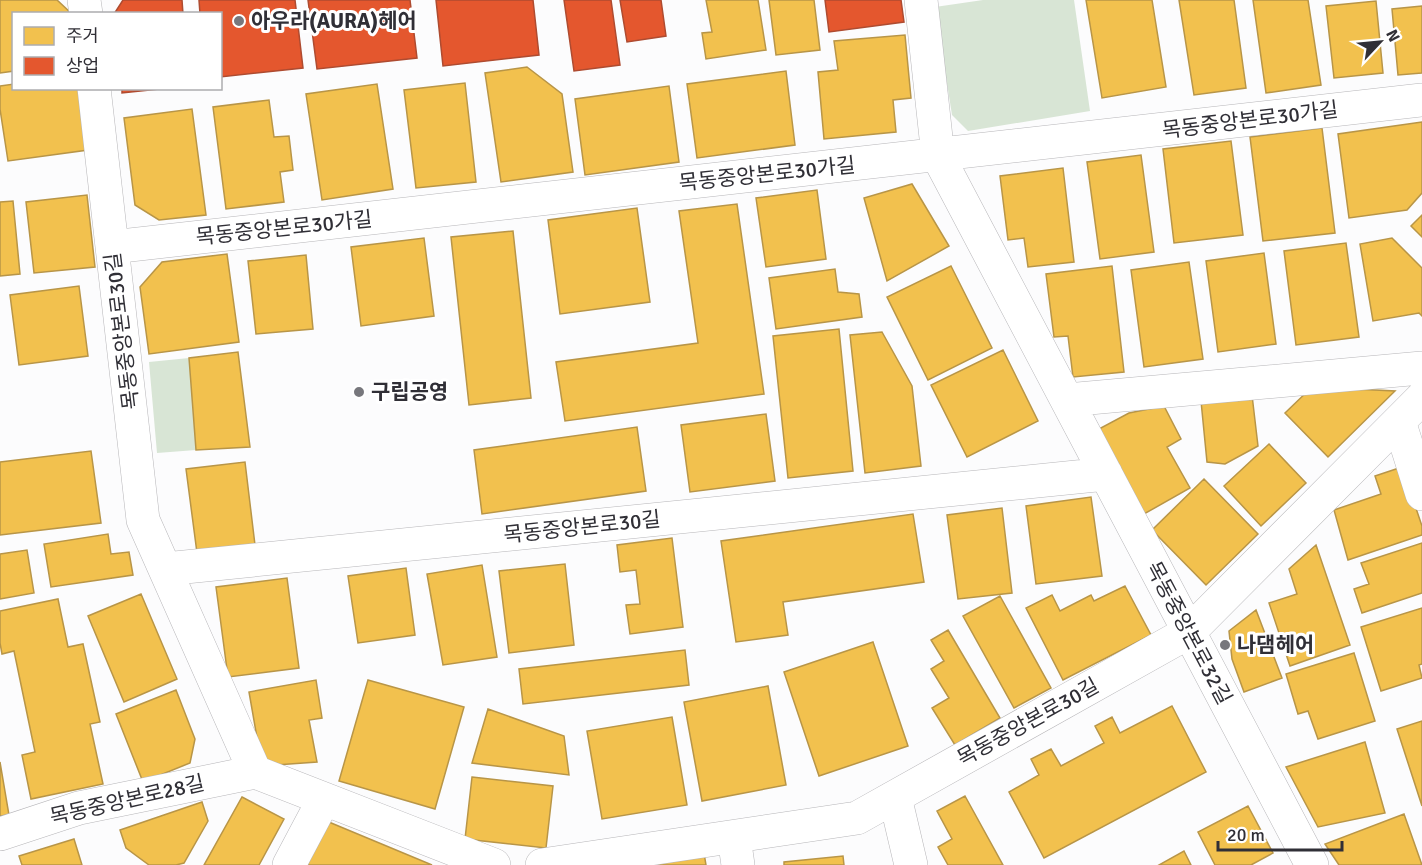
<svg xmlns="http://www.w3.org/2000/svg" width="1422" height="865" font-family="Signika,'Noto Sans KR',sans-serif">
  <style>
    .green { fill: #d8e5d5 }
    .homes { fill: #f2c14e; stroke: #b89547; stroke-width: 1.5 }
    .shops { fill: #e4572e; stroke: #ae4b30; stroke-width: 1.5 }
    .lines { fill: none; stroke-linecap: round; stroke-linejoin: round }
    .minor-casing { stroke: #b7b6b9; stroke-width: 34 }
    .minor { stroke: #fff; stroke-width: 33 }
    .poi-dot { fill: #77777c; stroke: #fff; stroke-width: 2 }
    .labels { text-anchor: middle; stroke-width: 6; stroke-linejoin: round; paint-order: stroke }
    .poi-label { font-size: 21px; font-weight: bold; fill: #302f36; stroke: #fff; text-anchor: start }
    .street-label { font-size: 21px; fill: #302f36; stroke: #fff }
  </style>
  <rect width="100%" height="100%" fill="#fcfcfd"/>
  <path class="green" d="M983 0H1074L1090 111 968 131 952 115 935 7Z
    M189 358 196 450 157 453 149 362Z"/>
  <path class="homes" d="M0 0H57L72 14H14V71L0 73Z
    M706 0H758L766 50 706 59 702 33 712 32Z
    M769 0H814L820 50 776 55Z
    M1086 0H1152L1166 87 1102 98Z
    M1179 0H1234L1246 88 1194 95Z
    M1253 0H1308L1321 85 1266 93Z
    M1376 1 1383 73 1334 78 1326 6Z
    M1422 6V73L1398 75 1392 9Z
    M905 35 911 98 893 100 896 132 824 139 818 72 838 70 834 41Z
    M527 67 562 94 573 172 501 182 485 73Z
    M786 71 795 145 697 158 687 84Z
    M465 83 476 182 416 188 404 90Z
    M14 84V88H79L88 150 8 161 0 109V86Z
    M377 84 393 189 322 200 306 94Z
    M669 86 679 162 585 175 575 99Z
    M269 100 274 137 289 136 293 170 280 172 284 202 226 209 213 107Z
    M192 109 206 215 159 220 135 205 124 118Z
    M1422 122V193L1407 210 1349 218 1338 134Z
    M1322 128 1335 233 1263 241 1250 137Z
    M1231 141 1243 235 1174 243 1163 149Z
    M1141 155 1154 252 1100 259 1087 162Z
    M1063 168 1074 262 1028 267 1024 238 1008 240 1000 176Z
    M912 184 949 246 887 281 864 198Z
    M817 190 826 259 766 267 756 198Z
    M87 195 95 267 34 273 26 202Z
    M13 201 20 274 0 276V202Z
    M737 204 764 394 565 421 556 362 698 343 679 211Z
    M637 208 650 302 560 314 548 220Z
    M1422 215V237L1411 226Z
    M513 231 531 398 469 405 451 237Z
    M424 238 434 316 361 326 351 247Z
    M1392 238 1422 268V316L1419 313 1373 321 1360 244Z
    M1346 243 1359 337 1296 345 1284 251Z
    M1264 253 1276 344 1218 352 1206 261Z
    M227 254 239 342 149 354 140 287 162 262Z
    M306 255 313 329 256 334 248 261Z
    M1189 262 1203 359 1144 367 1131 270Z
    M951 266 992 348 928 380 887 297Z
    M1112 266 1124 372 1073 377 1068 336 1054 337 1046 274Z
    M835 269 838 292 859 294 862 317 776 329 769 278Z
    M79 286 88 356 19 365 10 295Z
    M839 329 853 471 788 478 773 336Z
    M882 332 912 386 921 466 865 473 850 335Z
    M1003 350 1038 421 967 457 931 385Z
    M238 352 250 447 196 450 189 358Z
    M1312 387 1395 391 1328 457 1285 413Z
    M1252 395 1258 446 1225 464 1207 462 1201 401Z
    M1164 406 1181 439 1167 447 1190 488 1144 514 1097 430 1129 413Z
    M766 414 775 481 690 492 681 425Z
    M637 427 646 491 482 514 474 450Z
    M1269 444 1306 483 1261 526 1224 486Z
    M91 451 101 523 0 535V462Z
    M245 462 255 545 197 553 186 469Z
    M1402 467 1422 526V535L1348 560 1334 510 1381 494 1375 476Z
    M1204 479 1258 534 1206 585 1152 530Z
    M1091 497 1102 576 1036 584 1026 506Z
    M1002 508 1012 593 958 599 947 515Z
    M913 514 924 582 783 602 788 635 736 642 721 541Z
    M108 534 111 554 129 552 133 575 51 587 44 544Z
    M672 538 683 627 630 634 626 605 640 604 636 570 620 572 617 545Z
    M1422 543V593L1362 613 1354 589 1369 584 1361 563Z
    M1316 545 1350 645 1290 666 1269 603 1297 594 1289 569Z
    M27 550 34 593 0 599V554Z
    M565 564 574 645 509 653 499 571Z
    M482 565 497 657 443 665 427 574Z
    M406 568 415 635 358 643 348 576Z
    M287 578 299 668 228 677 216 587Z
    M1125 586 1151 635 1063 680 1026 608 1052 595 1060 611 1091 595 1094 601Z
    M141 594 177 679 124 702 88 616Z
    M1000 596 1051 688 1014 708 963 616Z
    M58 599 68 647 83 644 100 722 90 724 103 784 31 799 22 755 35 752 14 651 2 654 0 643V611Z
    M1422 608V664L1419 665 1422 678 1381 691 1361 627Z
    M1256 610 1282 678 1244 692 1232 659 1229 631Z
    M948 630 1000 718 955 745 932 708 949 698 931 669 944 661 931 640Z
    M873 642 908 746 819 776 784 672Z
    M685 650 689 685 523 704 519 669Z
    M1354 653 1375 721 1318 739 1308 711 1298 714 1286 674Z
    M316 680 322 718 309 720 317 762 262 766 249 692Z
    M368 680 464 707 435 809 339 781Z
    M768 686 786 785 702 801 684 702Z
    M176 690 195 739 190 763 143 782 116 714Z
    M1172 706 1206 772 1044 858 1009 792 1039 775 1031 759 1051 749 1061 766 1104 743 1095 726 1112 717 1120 733Z
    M488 709 564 736 569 775 472 763Z
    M672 717 687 805 602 819 587 731Z
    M1422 721V806L1397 729Z
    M1365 742 1385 813 1318 827 1286 767Z
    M0 762 9 815 0 816Z
    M472 777 553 786 546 848 465 839Z
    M965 796 1003 865H948L938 847 952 839 937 811Z
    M242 797 284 819 259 865H204Z
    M202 802 208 821 184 863 176 865H149L126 848 120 830Z
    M1248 806 1273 853 1251 865H1215L1198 832Z
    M1404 814 1422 865H1339L1325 844Z
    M324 820 432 865H305Z
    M74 839 82 865H22L19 856Z
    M1184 851 1191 865H1159Z
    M704 853 706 865H650Z
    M843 856 844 865H784V862Z"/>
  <path class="shops" d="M123 0H182L183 14H114Z
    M199 0H295L303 68 220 77V14H200Z
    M308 0H410L417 58 317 69Z
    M436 0H533L539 55 443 66Z
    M564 0H611L620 65 574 71Z
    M620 0H661L666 36 627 42Z
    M825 0H901L904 22 829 32Z
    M122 88H169L122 93Z"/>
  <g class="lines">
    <defs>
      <path id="minor" d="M84 0 86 14
        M921 0 938 156 1312 865
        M94 88 143 520 255 772 494 865
        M112 247 1422 100
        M1067 400 1422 368
        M1399 421 1422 494
        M165 569 1106 474
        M895 797 911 865
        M0 834 79 808 255 772
        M734 837 738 865
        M289 865 324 799
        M542 865 857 818 1189 632 1422 398"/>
    </defs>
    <use href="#minor" class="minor-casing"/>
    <use href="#minor" class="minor"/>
  </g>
  <g class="poi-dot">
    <circle cx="239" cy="21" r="6"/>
    <circle cx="359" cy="392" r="6"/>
    <circle cx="1225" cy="645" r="6"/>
  </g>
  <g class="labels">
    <g class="poi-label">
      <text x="251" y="28">아우라(AURA)헤어</text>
      <text x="371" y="399">구립공영</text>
      <text x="1237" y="652">나댐헤어</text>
    </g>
    <g class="street-label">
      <text transform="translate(1250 120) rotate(-7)" y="7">목동중앙본로30가길</text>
      <text transform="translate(767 174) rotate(-6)" y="7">목동중앙본로30가길</text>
      <text transform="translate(284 228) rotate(-6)" y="7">목동중앙본로30가길</text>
      <text transform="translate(122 331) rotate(-97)" y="7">목동중앙본로30길</text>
      <text transform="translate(582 527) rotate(-6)" y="7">목동중앙본로30길</text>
      <text transform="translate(1189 633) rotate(62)" y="7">목동중앙본로32길</text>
      <text transform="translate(1028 722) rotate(-29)" y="7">목동중앙본로30길</text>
      <text transform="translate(127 800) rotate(-13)" y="7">목동중앙본로28길</text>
    </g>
  </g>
  <rect x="12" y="12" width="210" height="78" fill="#ffffff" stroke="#acacaf" stroke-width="1.5"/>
  <rect x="24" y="27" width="30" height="18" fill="#f2c14e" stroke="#acacaf" stroke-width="1.5"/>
  <text x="66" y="42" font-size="18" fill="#302f36">주거</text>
  <rect x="24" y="57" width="30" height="18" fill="#e4572e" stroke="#acacaf" stroke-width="1.5"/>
  <text x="66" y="72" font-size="18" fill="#302f36">상업</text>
  <g transform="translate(1380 42) rotate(64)" stroke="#ffffff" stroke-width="4.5" paint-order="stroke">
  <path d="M0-4.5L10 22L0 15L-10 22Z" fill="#302f36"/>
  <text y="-9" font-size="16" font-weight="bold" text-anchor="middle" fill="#302f36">N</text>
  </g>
  <path d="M1218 841v9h124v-9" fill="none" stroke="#302f36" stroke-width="3"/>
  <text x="1227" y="841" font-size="18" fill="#302f36" stroke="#ffffff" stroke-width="4.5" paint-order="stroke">20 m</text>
</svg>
